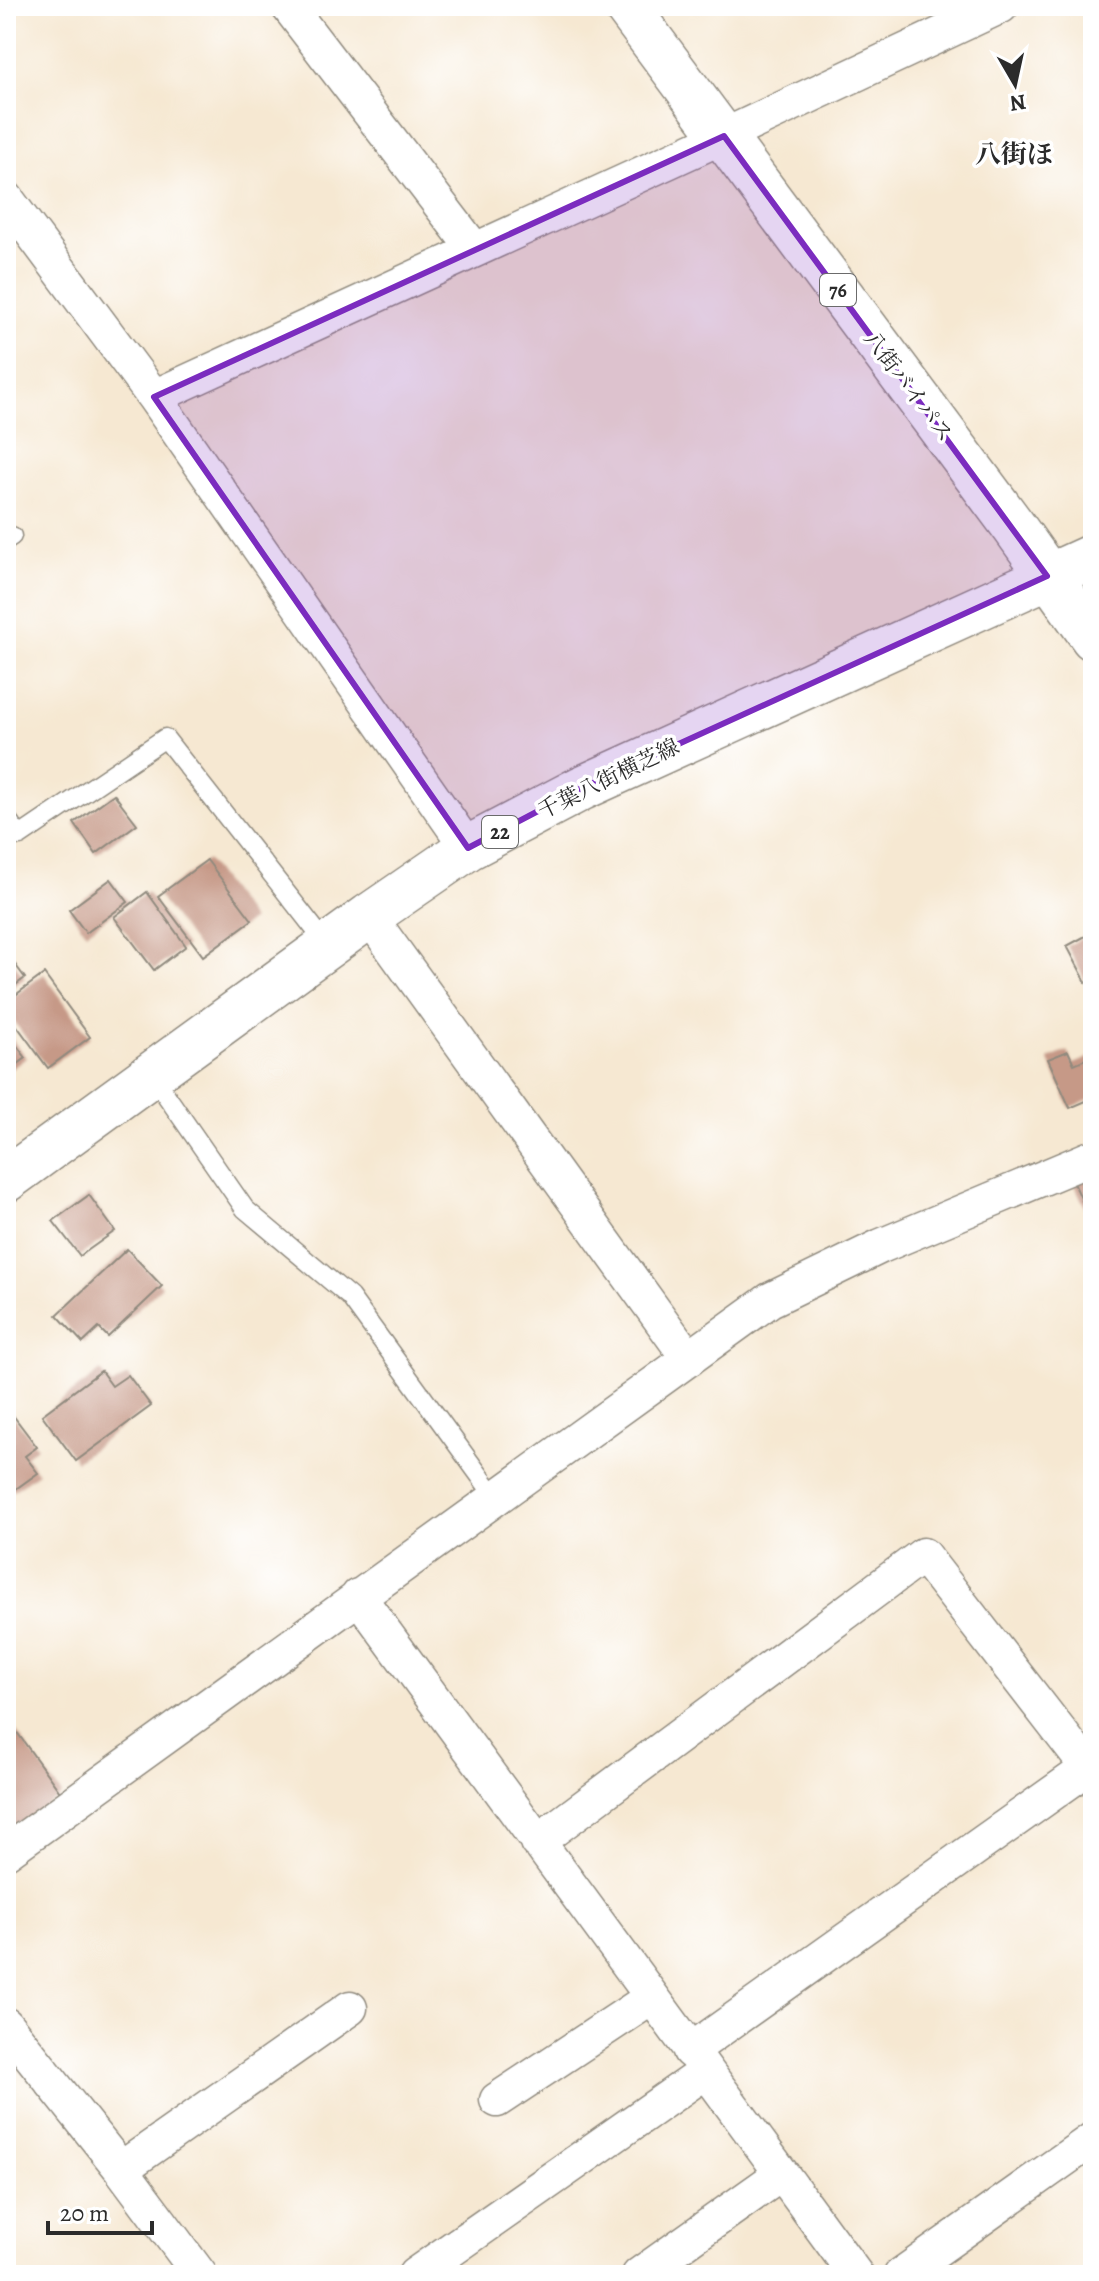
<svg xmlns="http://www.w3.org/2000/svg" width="1099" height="2281" font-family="Alegreya,'Noto Serif JP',serif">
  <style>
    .building { fill: #c69987 }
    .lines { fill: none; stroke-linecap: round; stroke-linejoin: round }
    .service-casing { stroke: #908a7e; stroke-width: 21 }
    .minor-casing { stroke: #908a7e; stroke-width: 37 }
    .primary-casing { stroke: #908a7e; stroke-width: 47 }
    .service { stroke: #fff; stroke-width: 18 }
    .minor { stroke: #fff; stroke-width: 34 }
    .primary { stroke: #fff; stroke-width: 44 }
    .marked { fill: #7b2cbf; fill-opacity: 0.2; stroke: #7b2cbf; stroke-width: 6; stroke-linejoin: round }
    .labels { text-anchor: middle; stroke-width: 7; stroke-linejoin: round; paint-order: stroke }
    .shield { fill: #fff; stroke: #6b6b6b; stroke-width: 2 }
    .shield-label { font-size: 20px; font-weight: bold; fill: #2b2b2b }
    .street-label { font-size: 22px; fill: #2b2b2b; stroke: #fff }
    .quarter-label { font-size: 26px; font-weight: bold; fill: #2b2b2b; stroke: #fff }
  </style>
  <rect width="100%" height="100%" fill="#fff"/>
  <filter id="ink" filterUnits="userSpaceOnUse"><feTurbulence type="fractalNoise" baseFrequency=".0125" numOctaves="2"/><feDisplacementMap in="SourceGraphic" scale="16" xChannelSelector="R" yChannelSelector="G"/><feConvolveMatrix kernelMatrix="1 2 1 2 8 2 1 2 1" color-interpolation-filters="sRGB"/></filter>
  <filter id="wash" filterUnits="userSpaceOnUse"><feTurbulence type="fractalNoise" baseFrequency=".006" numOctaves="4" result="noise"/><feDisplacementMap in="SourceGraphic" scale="32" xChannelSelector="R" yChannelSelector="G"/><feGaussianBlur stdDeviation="1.8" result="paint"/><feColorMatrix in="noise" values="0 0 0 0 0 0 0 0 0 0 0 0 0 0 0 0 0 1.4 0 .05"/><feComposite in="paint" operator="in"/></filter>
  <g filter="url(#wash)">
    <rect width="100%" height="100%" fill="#f6e8d2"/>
    <g id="blocks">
      <path class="building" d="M114 794 137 824 96 854 74 823Z
        M207 860 252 920 203 956 158 896Z
        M111 879 128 902 86 933 69 910Z
        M147 892 186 946 154 970 114 917Z
        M1093 932V978L1086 982 1067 946Z
        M6 952 25 978 6 992Z
        M44 974 90 1037 48 1068 6 1011V1002Z
        M6 1031 26 1058 6 1073Z
        M1068 1051 1074 1064 1093 1056V1098L1070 1108 1048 1059Z
        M1093 1174V1214L1089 1216 1074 1183Z
        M89 1195 115 1231 80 1256 53 1221Z
        M127 1249 162 1286 108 1337 99 1328 83 1343 57 1315Z
        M101 1371 112 1386 128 1375 151 1406 76 1461 42 1415Z
        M6 1406 37 1447 25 1456 38 1473 6 1496Z
        M6 1717 62 1795 6 1835Z"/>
    </g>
  </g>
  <g filter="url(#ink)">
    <use href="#blocks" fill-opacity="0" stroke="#908a7e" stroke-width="2"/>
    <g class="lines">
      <defs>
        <path id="service" d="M6 540 12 536
          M6 818 20 836 165 738 328 946
          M152 1075 245 1209 350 1297 496 1498"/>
        <path id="minor" d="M288 6 474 249
          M6 198 154 397 468 848
          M154 397 724 136 1001 6
          M369 916 689 1359
          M358 1596 856 2275
          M537 1842 923 1555 1088 1768 690 2051
          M6 1852 770 1300 881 1246 1093 1157
          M6 2025 121 2169 200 2275
          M497 2100 651 1998
          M121 2169 350 2008
          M415 2275 705 2072
          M639 2275 781 2174
          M901 2275 1093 2139"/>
        <path id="primary" d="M626 6 1014 527 1093 638
          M6 1180 369 916 468 848 582 788 1093 556"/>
      </defs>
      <use href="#service" class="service-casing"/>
      <use href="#minor" class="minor-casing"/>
      <use href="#primary" class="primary-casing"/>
      <use href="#service" class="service"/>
      <use href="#minor" class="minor"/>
      <use href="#primary" class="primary"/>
    </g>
  </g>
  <path class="marked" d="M724 136 1047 576 582 788 468 848 154 397Z"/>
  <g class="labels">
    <g class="shield">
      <rect x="820" y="274" width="36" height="32" rx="6"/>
      <rect x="482" y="816" width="36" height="32" rx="6"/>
    </g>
    <g class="shield-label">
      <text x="838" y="297">76</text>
      <text x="500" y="839">22</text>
    </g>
    <g class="street-label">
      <text transform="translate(909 386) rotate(53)" y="8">八街バイパス</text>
      <text transform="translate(608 778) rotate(-26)" y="8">千葉八街横芝線</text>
    </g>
    <g class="quarter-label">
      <text x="1014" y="163">八街ほ</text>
    </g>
  </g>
  <rect width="1099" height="2281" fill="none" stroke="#fff" stroke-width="32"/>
  <g transform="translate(1015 84) rotate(171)" stroke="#ffffff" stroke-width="6" paint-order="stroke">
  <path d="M0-6L14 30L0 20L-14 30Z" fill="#2b2b2b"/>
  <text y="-12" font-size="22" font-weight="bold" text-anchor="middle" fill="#2b2b2b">N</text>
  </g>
  <path d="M48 2221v12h104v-12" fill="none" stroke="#2b2b2b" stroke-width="4"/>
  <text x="60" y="2221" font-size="24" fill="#2b2b2b" stroke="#ffffff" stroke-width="6" paint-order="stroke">20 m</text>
</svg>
